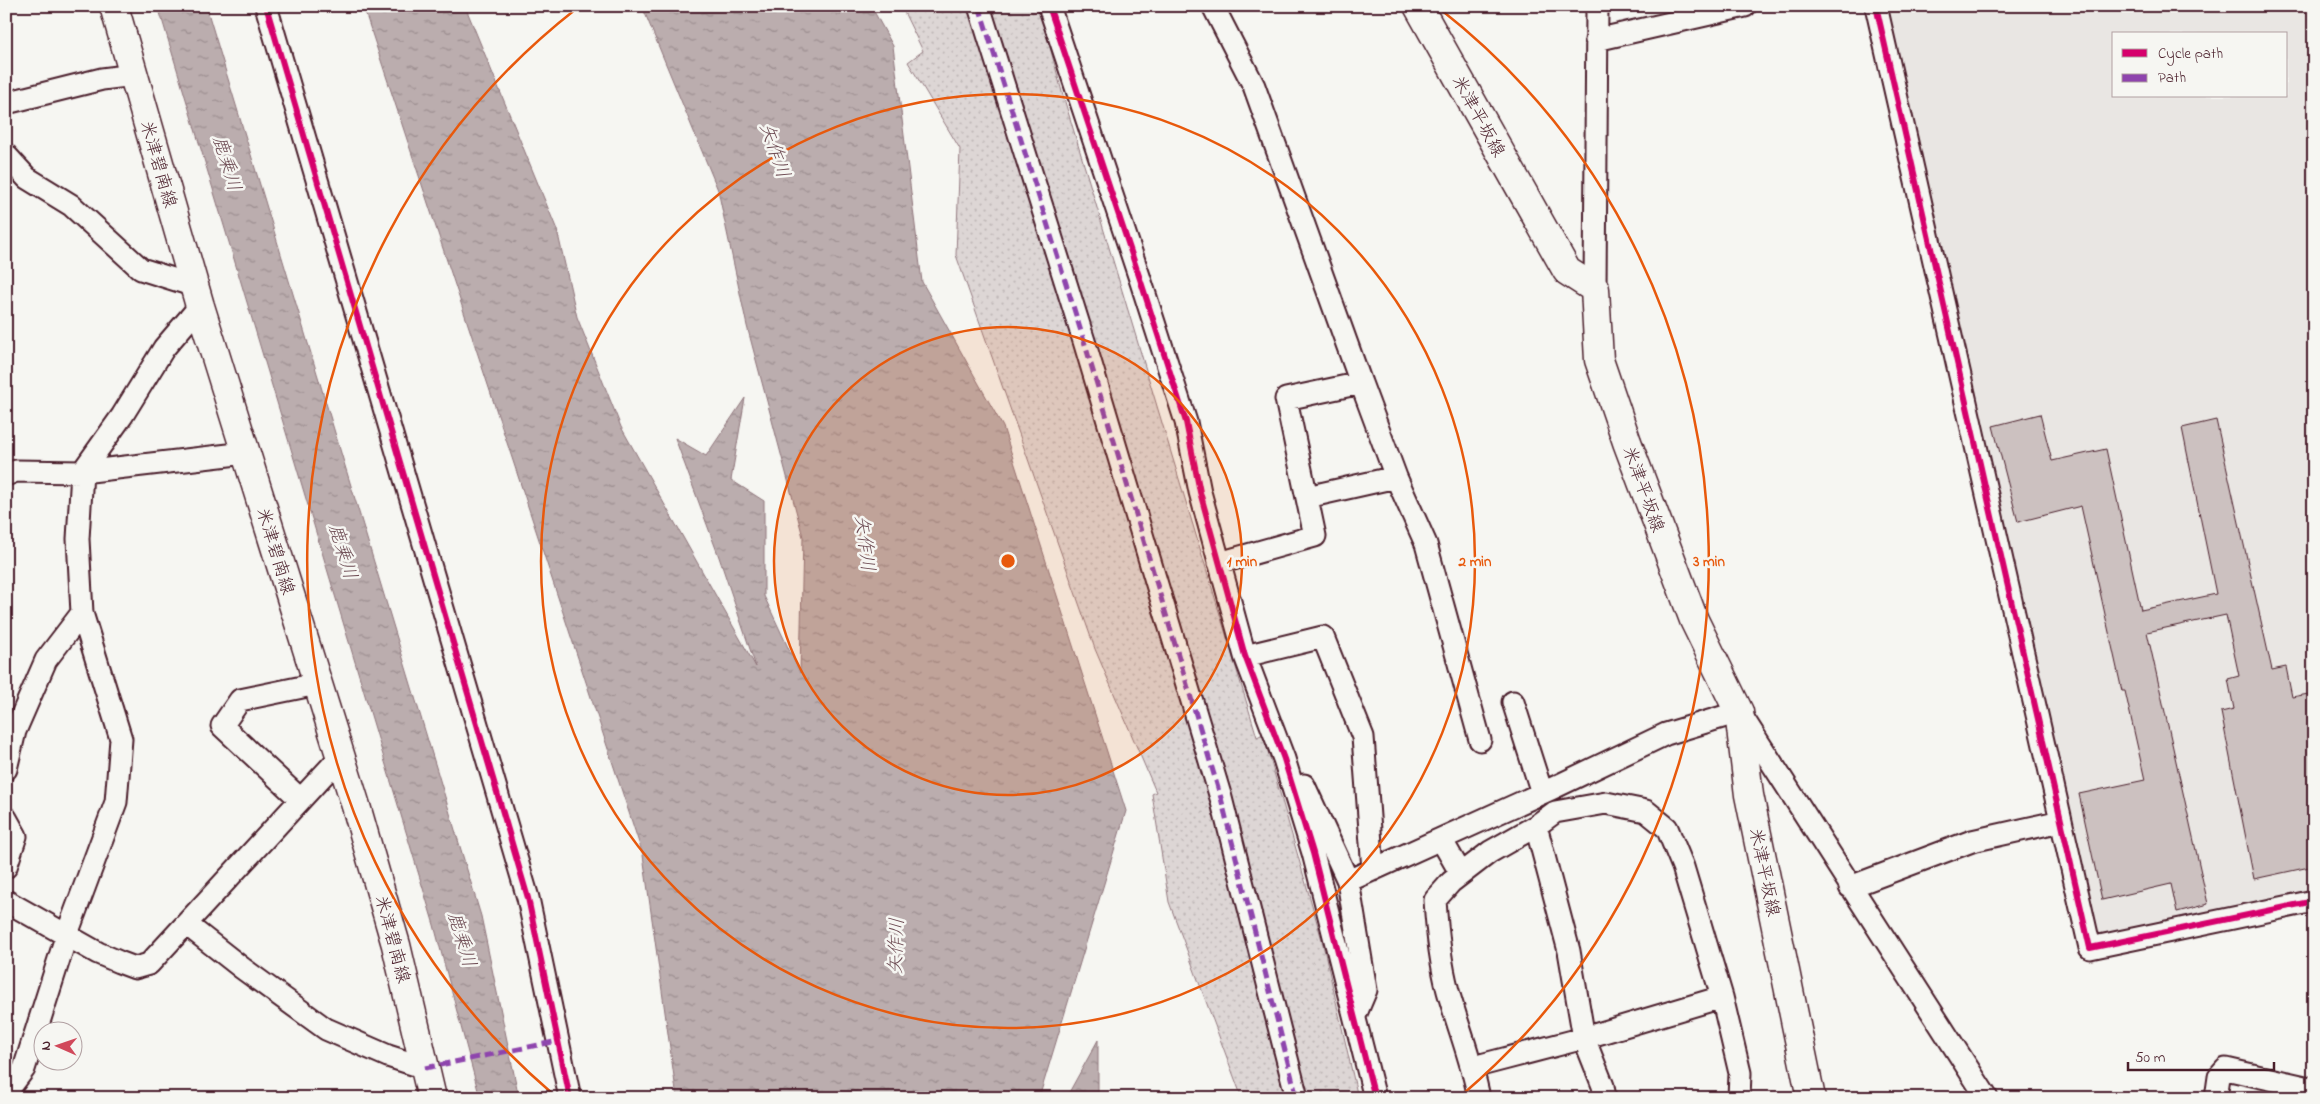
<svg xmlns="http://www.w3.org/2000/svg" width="2320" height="1104" font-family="'Indie Flower','Klee One',sans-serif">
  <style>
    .built { fill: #e9e6e3; fill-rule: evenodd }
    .park { fill: url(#park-dots); stroke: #947a80 }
    .water { fill: url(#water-ripples); stroke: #8e747a }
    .building { fill: #ccc1c0; stroke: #4a1f2b }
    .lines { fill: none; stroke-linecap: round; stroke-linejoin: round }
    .minor-casing { stroke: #4a1f2b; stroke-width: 25 }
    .major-casing { stroke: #4a1f2b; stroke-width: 31 }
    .minor { stroke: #f6f6f2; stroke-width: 21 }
    .major { stroke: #f6f6f2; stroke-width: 28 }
    .quiet { stroke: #8e44ad; stroke-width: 5; stroke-dasharray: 10 5; stroke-linecap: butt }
    .cycleway-casing { stroke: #f6f6f2; stroke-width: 9 }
    .cycleway { stroke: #d6006c; stroke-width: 6 }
    .ring { fill: none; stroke: #e8590c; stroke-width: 2.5 }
    .labels { text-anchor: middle; stroke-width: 5; stroke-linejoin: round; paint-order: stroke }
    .street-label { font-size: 18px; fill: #4a1f2b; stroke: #f6f6f2 }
    .water-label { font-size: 19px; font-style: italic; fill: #6c4a52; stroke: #f6f6f2 }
    .centre { fill: #e8590c; stroke: #f6f6f2; stroke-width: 2.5 }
    .ring-label { font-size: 15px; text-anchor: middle; font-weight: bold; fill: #e8590c; stroke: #f6f6f2; stroke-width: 5; stroke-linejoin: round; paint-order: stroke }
  </style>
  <defs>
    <pattern id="park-dots" width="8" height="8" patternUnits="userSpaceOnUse" patternTransform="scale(1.25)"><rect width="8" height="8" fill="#ddd6d5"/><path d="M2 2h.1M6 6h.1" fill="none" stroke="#bfb7b7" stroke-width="1.8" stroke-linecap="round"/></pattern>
    <pattern id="water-ripples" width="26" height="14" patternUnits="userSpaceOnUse" patternTransform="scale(1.25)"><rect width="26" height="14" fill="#bbadae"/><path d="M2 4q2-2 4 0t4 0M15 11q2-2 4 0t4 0" fill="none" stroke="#9a8c8e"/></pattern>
  </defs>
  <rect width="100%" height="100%" fill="#f6f6f2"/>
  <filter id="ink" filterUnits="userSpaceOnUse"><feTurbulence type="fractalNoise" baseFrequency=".02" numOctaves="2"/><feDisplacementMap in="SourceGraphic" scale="10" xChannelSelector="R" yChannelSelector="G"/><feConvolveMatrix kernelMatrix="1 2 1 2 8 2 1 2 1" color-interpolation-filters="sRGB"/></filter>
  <g filter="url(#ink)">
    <path class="built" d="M1884 6H2314V895L2094 938ZM2114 34H2286V96H2114Z"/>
    <path class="park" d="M901 6H1039L1062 92 1257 737 1263 734 1322 940 1358 1098H1242L1169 902 1152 794 1156 792 1095 649 956 255 960 149 908 62 923 51Z"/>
    <path class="water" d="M158 6H206L481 916 519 1098H480L434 925Z
      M363 6H465L557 230 577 317 621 427 756 667 719 557 675 438 706 456 745 398 731 480 764 501V596L800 673 803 537 747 326 718 190 642 6H871L893 46 922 282 1003 427 1126 811 1039 1098H677L643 855Z
      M1098 1040V1098H1066Z"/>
    <path class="building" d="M2040 414 2052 461 2106 449 2141 610 2216 594 2182 428 2216 420 2272 670 2286 667 2292 697 2314 693V866L2254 879 2221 712 2234 709 2228 679 2239 676 2226 615 2147 632 2208 904 2177 912 2171 884 2102 900 2079 794 2145 780 2125 691H2122L2081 506 2018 522 1993 426Z"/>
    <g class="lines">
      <defs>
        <path id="minor" d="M266 6 528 898 570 1098
          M979 6 1084 341 1221 798 1297 1098
          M1049 6 1141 282 1186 422 1200 492 1245 656 1284 759 1313 853 1375 1098
          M1213 6 1254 86 1361 383 1286 399 1315 536 1219 563
          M1876 6 2090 948 2314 901
          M1596 40 1745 6
          M6 103 102 79 134 75
          M6 155 27 178 71 205 141 269 195 286
          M1595 289 1597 6
          M6 475 16 471 82 472 246 453
          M1396 477 1426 544 1480 740
          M1307 497 1396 477 1361 383
          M1245 656 1323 637 1363 737 1373 870
          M1513 702 1542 793
          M6 769 15 731 46 660 82 613
          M1304 785 1348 881 1366 990 1355 1016
          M300 799 222 726 240 700 317 684
          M6 818 16 836 6 867
          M1536 826 1569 951 1584 1038 1603 1086 1605 1098
          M1441 839 1461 874
          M1348 881 1551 789 1666 734 1739 712 1987 1098
          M1850 887 1972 841 2061 821
          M6 901 98 953 119 962 135 968 149 964 340 757
          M186 924 242 968 326 1029 388 1056 425 1068
          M1473 1067 1584 1038 1722 997
          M6 1093 24 1069 67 934 116 802 121 739 82 613 78 539 82 472 122 416 164 348 200 306
          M1479 1098C1472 1061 1458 1027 1448 991 1440 961 1437 931 1435 900L1451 882 1490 852 1536 826 1555 812 1606 803 1646 811 1667 828 1683 867 1722 997 1740 1073 1739 1098
          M2216 1098 2219 1077 2226 1069 2314 1089"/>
        <path id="major" d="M114 6 200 306 356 806 396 945 432 1098
          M1418 6 1567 271 1595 289 1599 360 1627 442 1694 620 1739 712 1749 795 1811 1098"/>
      </defs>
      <use href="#minor" class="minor-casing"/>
      <use href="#major" class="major-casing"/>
      <use href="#minor" class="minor"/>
      <use href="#major" class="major"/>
      <path class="quiet" d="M979 6 1084 341 1221 798 1297 1098
        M425 1068 558 1041"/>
      <defs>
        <path id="cycleway" d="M266 6 528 898 570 1098
          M1049 6 1141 282 1186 422 1200 492 1245 656 1284 759 1313 853 1375 1098
          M1876 6 2090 948 2314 901"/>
      </defs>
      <use href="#cycleway" class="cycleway-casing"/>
      <use href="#cycleway" class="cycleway"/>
    </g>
  </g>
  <circle cx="1008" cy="561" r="234" fill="#e8590c" fill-opacity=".12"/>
  <g class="ring">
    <circle cx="1008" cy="561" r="234"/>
    <circle cx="1008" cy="561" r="467"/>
    <path d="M553 1094A701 701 0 0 1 576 9M1440 9A701 701 0 0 1 1463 1094"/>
  </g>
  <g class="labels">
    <g class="street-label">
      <text transform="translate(1479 116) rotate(61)" y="6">米津平坂線</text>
      <text transform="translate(159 164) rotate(74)" y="6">米津碧南線</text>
      <text transform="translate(1644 489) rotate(70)" y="6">米津平坂線</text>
      <text transform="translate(276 551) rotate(73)" y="6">米津碧南線</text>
      <text transform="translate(1765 872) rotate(78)" y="6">米津平坂線</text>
      <text transform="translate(393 939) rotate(75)" y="6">米津碧南線</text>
    </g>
    <g class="water-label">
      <text transform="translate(776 150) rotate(71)" y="7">矢作川</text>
      <text transform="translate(228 163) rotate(73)" y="7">鹿乗川</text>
      <text transform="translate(866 543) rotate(83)" y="7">矢作川</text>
      <text transform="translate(344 551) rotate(73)" y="7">鹿乗川</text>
      <text transform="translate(463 939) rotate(73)" y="7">鹿乗川</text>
      <text transform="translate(895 946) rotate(-88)" y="7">矢作川</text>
    </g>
  </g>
  <circle cx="1008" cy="561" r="8" class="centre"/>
  <g class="ring-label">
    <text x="1242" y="566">1 min</text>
    <text x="1475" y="566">2 min</text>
    <text x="1709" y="566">3 min</text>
  </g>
  <rect width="2320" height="1104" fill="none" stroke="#f6f6f2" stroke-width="25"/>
  <rect x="12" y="12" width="2295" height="1079" fill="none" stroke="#4a1f2b" stroke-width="2" filter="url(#ink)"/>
  <rect x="2112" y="32" width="175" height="65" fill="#f6f6f2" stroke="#b1a0a2"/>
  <rect x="2122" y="49" width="25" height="8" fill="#d6006c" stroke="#b1a0a2"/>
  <text x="2158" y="58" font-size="15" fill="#4a1f2b">Cycle path</text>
  <rect x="2122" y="74" width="25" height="8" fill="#8e44ad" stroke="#b1a0a2"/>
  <text x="2158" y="82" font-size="15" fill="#4a1f2b">Path</text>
  <g transform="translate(58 1046) rotate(272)"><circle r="24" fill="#f6f6f2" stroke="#b1a0a2"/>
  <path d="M0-4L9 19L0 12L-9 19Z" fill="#d1495b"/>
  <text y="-8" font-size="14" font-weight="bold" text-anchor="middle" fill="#4a1f2b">N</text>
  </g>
  <path d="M2128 1062v8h146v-8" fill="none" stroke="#4a1f2b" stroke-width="2.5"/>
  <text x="2135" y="1062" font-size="15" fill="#4a1f2b" stroke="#f6f6f2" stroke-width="4" paint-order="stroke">50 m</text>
</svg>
